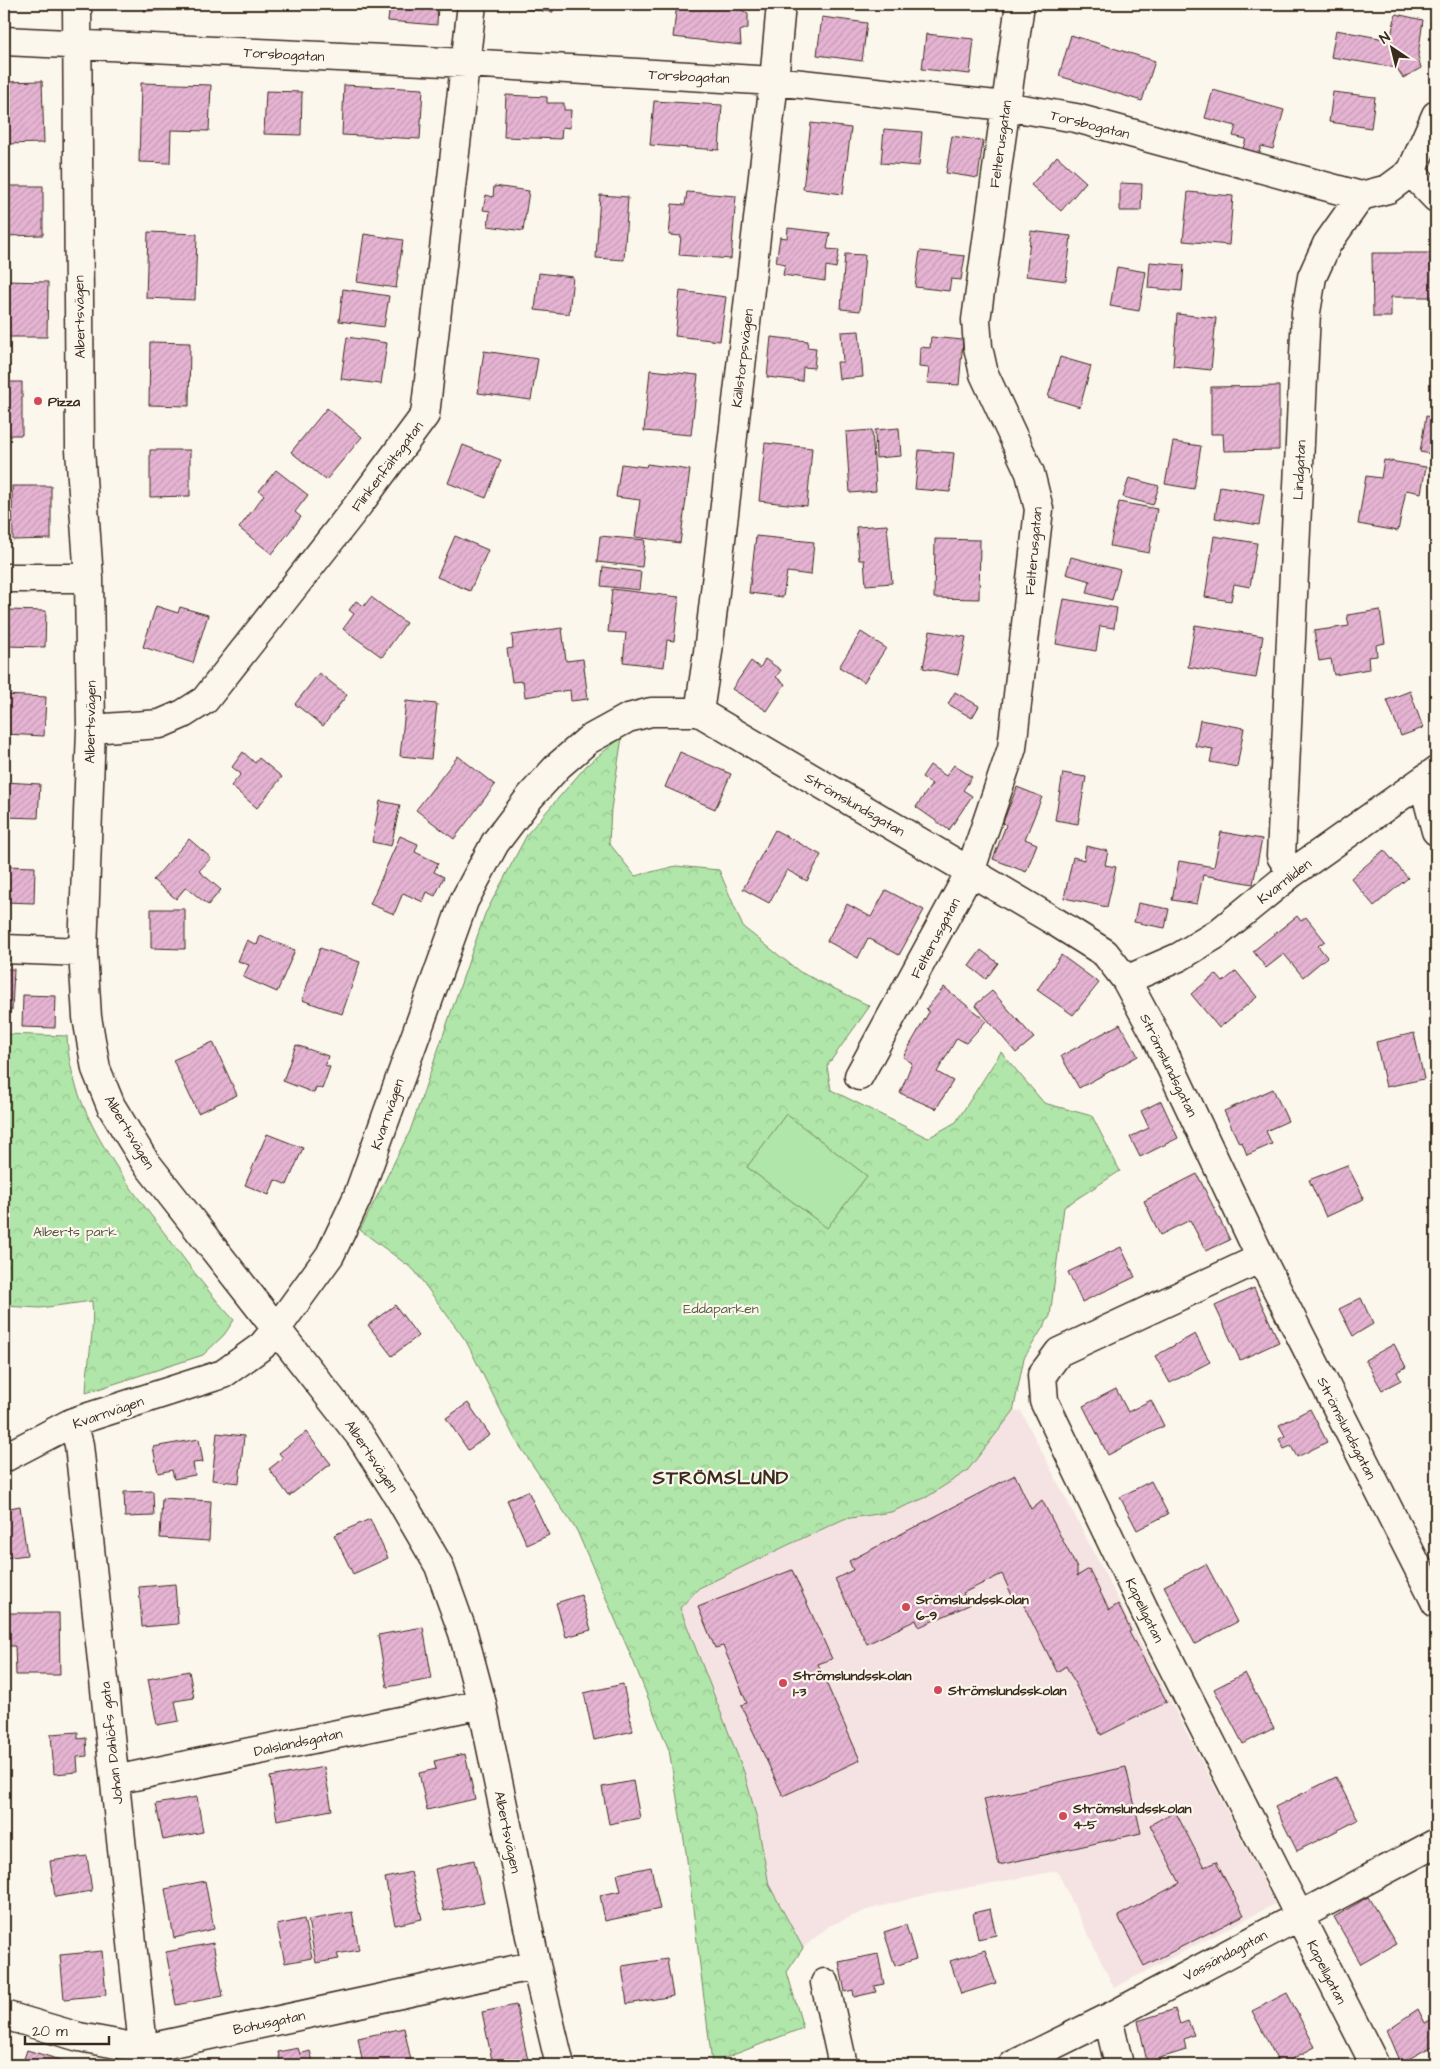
<svg xmlns="http://www.w3.org/2000/svg" width="1440" height="2069" font-family="'Architects Daughter',sans-serif">
  <style>
    .built { fill: #f5e3e4 }
    .park { fill: url(#park-crowns); stroke: #768864 }
    .pitch { fill: #b0e6a9; stroke: #768864 }
    .building { fill: url(#building-hatch); stroke: #3b2a1e }
    .lines { fill: none; stroke-linecap: round; stroke-linejoin: round }
    .minor-casing { stroke: #3b2a1e; stroke-width: 31 }
    .minor { stroke: #fbf7ec; stroke-width: 28 }
    .poi-dot { fill: #d1495b; stroke: #fbf7ec; stroke-width: 2 }
    .labels { text-anchor: middle; stroke-width: 4.5; stroke-linejoin: round; paint-order: stroke }
    .street-label { font-size: 14px; fill: #3b2a1e; stroke: #fbf7ec }
    .poi-label { font-size: 14px; font-weight: bold; fill: #3b2a1e; stroke: #fbf7ec; text-anchor: start }
    .park-label { font-size: 14px; fill: #585941; stroke: #fbf7ec }
    .district-label { font-size: 19px; font-weight: bold; letter-spacing: 1px; fill: #3b2a1e; stroke: #fbf7ec }
  </style>
  <defs>
    <pattern id="park-crowns" width="20" height="18" patternUnits="userSpaceOnUse" patternTransform="scale(1.25)"><rect width="20" height="18" fill="#b0e6a9"/><path d="M2 6a3 3 0 1 1 6 0M12 15a3 3 0 1 1 6 0" fill="none" stroke="#98c591"/></pattern>
    <pattern id="building-hatch" width="6" height="6" patternUnits="userSpaceOnUse" patternTransform="scale(1.25)"><rect width="6" height="6" fill="#e6b4d3"/><path d="M-1 1l2-2M0 6l6-6M5 7l2-2" fill="none" stroke="#c69bb5"/></pattern>
  </defs>
  <rect width="100%" height="100%" fill="#fbf7ec"/>
  <filter id="ink" filterUnits="userSpaceOnUse"><feTurbulence type="fractalNoise" baseFrequency=".02" numOctaves="2"/><feDisplacementMap in="SourceGraphic" scale="10" xChannelSelector="R" yChannelSelector="G"/><feConvolveMatrix kernelMatrix="1 2 1 2 8 2 1 2 1" color-interpolation-filters="sRGB"/></filter>
  <g filter="url(#ink)">
    <path class="built" d="M1021 1411 1275 1904 1114 1988 1057 1871 917 1897 867 1910 829 1926 803 1948 769 1885 757 1819 744 1772 680 1608 699 1588 844 1519 891 1512 967 1471 1013 1412Z"/>
    <path class="park" d="M622 737 611 809 609 843 635 876 676 866 719 870 743 927 800 972 870 1006 827 1066 831 1090 928 1138 956 1122 1001 1052 1044 1103 1092 1116 1120 1171 1064 1207 1050 1316 1024 1358 1013 1412 967 1471 927 1497 891 1512 844 1519 786 1546 699 1588 680 1608 744 1772 757 1819 769 1885 803 1948 787 1972 803 2028 712 2063 686 1852 669 1750 634 1663 577 1531 515 1439 466 1341 414 1270 360 1230 410 1131 485 914 528 833 587 765Z
      M4 1034 67 1036C70 1114 127 1183 172 1243 192 1269 211 1296 234 1320L224 1335 203 1355 86 1393C87 1362 95 1332 92 1301L40 1308 4 1306Z"/>
    <path class="pitch" d="M786 1114 867 1176 827 1228 747 1167Z"/>
    <path class="building" d="M144 4H187L188 10 144 11Z
      M390 4H438L437 25 388 21Z
      M525 4H585V9L553 6V12L525 9Z
      M677 4H742L741 10 748 13V28L740 31 741 45 673 37Z
      M1396 14 1423 20 1418 56 1421 68 1403 78 1397 68 1331 57 1336 30 1390 40Z
      M822 17 867 23 862 61 817 55Z
      M926 34 974 39 970 74 922 69Z
      M1071 35 1155 61 1142 101 1059 76Z
      M42 81 44 143 4 144V82Z
      M141 83 211 85 209 131 171 130 170 163 139 162Z
      M344 85 423 89 420 139 342 135Z
      M1213 90 1284 110 1273 149 1261 146 1259 153 1243 149 1246 139 1233 136 1236 126 1205 118Z
      M266 91 302 92 301 135 264 134Z
      M1333 92 1375 97 1371 128 1329 122Z
      M506 95 547 97V103H564V110H571L570 128 562 127 561 139 504 137Z
      M654 101 722 105 719 150 650 145Z
      M811 123 851 128 843 194 803 189Z
      M884 129 922 132 919 166 881 163Z
      M952 136 983 141 978 178 946 173Z
      M1057 156 1086 182 1061 211 1031 185Z
      M1120 183 1142 184 1141 211H1120Z
      M4 186H43V235L4 236Z
      M494 186 529 191 523 231 488 226 490 211 483 210 486 195 493 197Z
      M687 192 736 196 731 259 679 255 681 236 669 235 672 204 685 205Z
      M1188 192 1233 196 1229 245 1183 241Z
      M600 195 628 197 624 260 596 258Z
      M788 228 830 233 827 249 839 250 836 268 826 266 825 281 783 275 785 264 776 262 780 237 787 238Z
      M1031 231 1071 236 1066 281 1026 276Z
      M148 232 197 234 195 300 146 298Z
      M364 234 403 240 396 288 357 282Z
      M920 251 965 256 961 280 951 279 949 291 915 287Z
      M1372 253H1434V297H1391V317H1373Z
      M845 254 865 255 860 311 841 309Z
      M1150 262 1184 265 1182 291 1148 288Z
      M1117 267 1146 272 1139 311 1110 306Z
      M539 273 573 277 569 314 535 310Z
      M4 281 48 282 47 337H4Z
      M343 289 389 296 384 327 339 321Z
      M680 291 726 297 720 341 675 336Z
      M1177 314 1216 318 1211 370 1173 366Z
      M859 331 863 377 839 379 837 362H843L841 332Z
      M347 337 387 343 381 384 341 379Z
      M771 337 808 341 807 347 816 348 814 368 803 367 802 381 767 377Z
      M931 337 963 340 959 385 927 383 929 368 919 367 920 347 930 348Z
      M150 342 190 343 189 406 149 405Z
      M484 351 538 359 531 400 478 393Z
      M1060 357 1091 366 1080 407 1048 397Z
      M650 370 698 375 691 435 644 431Z
      M4 382H22V435H4Z
      M1279 386V450L1224 451 1223 434H1211V387Z
      M327 408 362 437 326 480 291 452Z
      M1426 416 1436 418V455L1420 452Z
      M899 428 901 456 876 458 875 430Z
      M872 430 876 491 850 493 846 432Z
      M1173 442 1201 446 1194 489 1165 484Z
      M765 443 812 448 807 506 759 501Z
      M463 445 501 460 486 498 448 483Z
      M150 450H190V496L150 497Z
      M919 450 954 453 950 492 915 489Z
      M1384 460 1426 467 1421 493 1406 490 1398 531 1358 524 1366 476 1381 478Z
      M621 464 646 467 647 464 690 470 680 543 635 537 640 500 616 497Z
      M276 470 308 495 295 512 301 517 272 554 239 528 264 495 259 491Z
      M1129 478 1159 486 1153 505 1123 497Z
      M12 486H51V539L13 540Z
      M1220 486 1264 494 1259 525 1215 518Z
      M1119 502 1157 509 1149 553 1110 546Z
      M887 525 892 583 866 585 864 560H859L856 527Z
      M455 536 488 550 470 591 437 577Z
      M600 536 645 540 642 567 597 562Z
      M756 536 814 542 811 575 787 572 783 597 749 593Z
      M1214 536 1257 543 1250 587 1234 584 1231 601 1205 597Z
      M935 539 980 540 979 599 934 598Z
      M1071 557 1120 570 1112 600 1087 593 1090 581 1066 574Z
      M603 567 641 572 639 590 601 586Z
      M612 589 679 597 674 641 667 640 664 667 623 662 626 633 608 632Z
      M371 597 406 623 382 657 343 629 354 614 349 610 356 601 364 606Z
      M1064 599 1117 608 1114 628 1100 626 1096 651 1056 644Z
      M156 606 178 613 180 607 208 615 193 663 143 647Z
      M7 610 46 611 45 647 6 646Z
      M1380 610 1385 643 1376 645 1377 656 1368 657 1369 669 1334 675 1331 659 1319 661 1314 631 1349 626 1347 615Z
      M1195 625 1263 636 1256 678 1188 667Z
      M562 628 566 661 583 659 588 699 571 701 570 690 525 697 523 681 512 682 507 649 513 648 512 635Z
      M930 631 966 637 958 675 923 668Z
      M861 632 886 648 864 682 839 667Z
      M765 659 781 670 776 677 785 684 767 711 732 689 751 661 760 668Z
      M319 673 347 695 323 726 295 704Z
      M1410 691 1423 728 1401 736 1387 700Z
      M955 692 979 706 972 718 948 704Z
      M4 695 46 697 44 736 4 734Z
      M406 701 437 704 431 759 400 756Z
      M1200 720 1244 728 1237 767 1210 762 1213 749 1195 746Z
      M243 752 255 763 259 758 282 777 257 808 231 786 241 774 232 767Z
      M680 752 731 774 715 809 665 787Z
      M458 756 495 785 454 839 416 810Z
      M930 765 946 776 954 765 972 777 963 790 972 796 949 830 916 807 932 784 922 777Z
      M1063 773 1086 777 1078 824 1055 820Z
      M4 782 40 784 38 818 4 817Z
      M1017 787 1042 797 1025 839 1037 844 1026 872 993 859 1006 825 1003 822Z
      M380 801 400 805 391 846 372 842Z
      M775 830 821 855 807 881 787 870 769 903 743 889Z
      M1221 832 1262 839 1253 884 1203 875 1197 904 1172 900 1179 861 1214 867Z
      M400 836 418 844 415 852 438 863 434 872 444 877 435 896 427 892 423 902 403 893 394 914 370 904Z
      M189 839 211 858 199 871 221 890 208 905 186 887 176 899 153 880Z
      M1086 846 1108 851 1105 865 1116 867 1107 907 1064 898 1073 857 1084 860Z
      M1384 850 1408 878 1374 906 1351 878Z
      M4 866 35 867 34 903 4 902Z
      M886 890 924 910 899 955 868 938 858 958 827 941 847 904 871 917Z
      M1138 903 1169 909 1165 928 1134 922Z
      M151 909H185V949L151 948Z
      M1297 916 1301 921 1306 917 1325 941 1318 946 1327 957 1303 977 1284 954 1266 968 1253 951Z
      M260 936 295 950 277 992 243 977 249 965 238 961 247 940 257 945Z
      M320 948 360 962 342 1014 302 1000Z
      M981 950 998 963 986 979 969 966Z
      M1061 955 1099 983 1073 1015 1037 990Z
      M4 969H14L12 1010 4 1009Z
      M1236 971 1257 997 1219 1028 1191 994 1216 974 1223 982Z
      M944 987 986 1021 966 1043 957 1038 937 1072 953 1081 936 1109 900 1093 912 1063 903 1057 929 1012 926 1009Z
      M992 991 1034 1038 1016 1053 975 1005Z
      M23 995 56 996 55 1028 22 1027Z
      M1120 1024 1138 1056 1079 1088 1061 1056Z
      M1414 1033 1424 1079 1386 1087 1376 1042Z
      M213 1042 237 1095 198 1113 173 1060Z
      M296 1045 328 1056 325 1065 330 1067 322 1089 316 1087 314 1093 283 1081Z
      M1273 1089 1288 1121 1266 1131 1272 1144 1247 1155 1242 1142 1239 1143 1224 1111Z
      M1161 1101 1178 1138 1140 1157 1130 1137 1149 1128 1141 1111Z
      M267 1134 303 1148 287 1185 275 1180 269 1195 245 1185Z
      M1347 1165 1363 1196 1362 1200 1326 1217 1309 1180Z
      M1197 1174 1230 1240 1206 1251 1190 1220 1160 1235 1144 1201Z
      M1121 1247 1135 1277 1082 1302 1068 1272Z
      M1254 1288 1279 1342 1240 1360 1215 1306Z
      M1361 1298 1373 1324 1353 1336 1339 1309Z
      M395 1305 418 1336 392 1356 368 1325Z
      M1195 1334 1210 1362 1170 1383 1155 1356Z
      M1394 1344 1406 1367 1397 1372 1401 1380 1382 1390 1365 1360Z
      M1116 1389 1128 1412 1151 1400 1164 1426 1108 1455 1083 1406Z
      M468 1403 490 1435 468 1450 446 1418Z
      M1310 1409 1327 1442 1297 1457 1291 1446 1284 1449 1279 1439 1285 1436 1279 1425Z
      M306 1432 331 1464 289 1496 269 1469 283 1458 279 1453Z
      M217 1433 244 1436 239 1483 212 1480Z
      M199 1439 203 1462 193 1463 195 1475 174 1479 172 1470 158 1473 153 1447Z
      M1015 1475 1031 1509 1042 1500 1077 1568V1576L1089 1569 1109 1610 1118 1604 1131 1631 1129 1632 1167 1702 1101 1735 1066 1666 1057 1672 1023 1604H1016L1002 1574 963 1593 969 1605 919 1627 916 1620 867 1644 835 1579 853 1570 849 1561Z
      M1151 1481 1168 1514 1137 1530 1120 1497Z
      M153 1491 154 1516 125 1517 124 1492Z
      M528 1491 549 1535 527 1545 507 1500Z
      M162 1498 211 1501 209 1541 160 1538Z
      M20 1506 27 1555 4 1558V1509Z
      M1436 1515V1530L1430 1518Z
      M370 1519 388 1558 353 1574 334 1535Z
      M1206 1564 1237 1622 1195 1644 1164 1586Z
      M792 1570 832 1659 818 1664 860 1760 783 1796 741 1705 747 1703 723 1646 715 1648 698 1607Z
      M175 1584 178 1624 142 1627 139 1587Z
      M581 1595 591 1630 566 1637 556 1603Z
      M4 1613H59L60 1675H16L15 1646H4Z
      M423 1627 432 1679 387 1687 378 1635Z
      M189 1671 194 1698 175 1701 179 1721 157 1725 148 1679Z
      M1245 1673 1274 1728 1243 1744 1214 1689Z
      M623 1684 633 1731 594 1740 584 1693Z
      M1436 1731V1744L1431 1734Z
      M78 1732V1739L86 1738 87 1756 77 1757 78 1772 54 1774 51 1734Z
      M465 1754 475 1799 427 1810 419 1773 436 1769 434 1761Z
      M324 1767 332 1810 277 1820 270 1777Z
      M1126 1767 1141 1833 999 1865 984 1799Z
      M1336 1777 1358 1820 1297 1851 1275 1807Z
      M633 1781 640 1818 609 1824 602 1787Z
      M197 1797 203 1832 163 1840 156 1804Z
      M1175 1811 1204 1867 1216 1862 1244 1915 1144 1966 1118 1916 1180 1883 1150 1825Z
      M87 1856 92 1891 55 1897 50 1861Z
      M474 1860 484 1903 444 1911 435 1869Z
      M651 1867 660 1909 605 1921 600 1895 621 1891 617 1874Z
      M411 1872 422 1919 395 1925 385 1878Z
      M205 1881 214 1929 174 1938 165 1889Z
      M1368 1897 1396 1944 1361 1964 1334 1917Z
      M990 1909 996 1935 978 1939 973 1913Z
      M352 1912 359 1950 337 1954 339 1959 316 1963 308 1920Z
      M304 1919 312 1958 285 1963 277 1925Z
      M906 1925 916 1959 895 1966 884 1932Z
      M213 1943 223 1996 176 2005 166 1952Z
      M985 1950 996 1983 961 1994 950 1961Z
      M102 1951 106 1995 64 1999 60 1955Z
      M878 1954 884 1984 874 1986 876 1992 854 1997 853 1990 845 1992 839 1962Z
      M667 1959 673 1996 627 2004 622 1966Z
      M1287 1993 1315 2047 1280 2065 1252 2011Z
      M516 2005 529 2065H493L482 2012Z
      M1175 2009 1180 2024 1188 2021 1194 2035 1184 2039 1186 2050 1147 2062 1138 2021Z
      M1418 2009 1425 2023 1436 2017V2044L1401 2063 1387 2030Z
      M404 2028 412 2065H363L358 2038Z
      M298 2048 300 2054 310 2051 314 2065H267V2063L280 2061 278 2052Z
      M27 2050 64 2061 63 2065H22Z"/>
    <g class="lines">
      <defs>
        <path id="minor" d="M77 4 80 450 89 578 91 729 83 952 87 1017 96 1069 111 1106 144 1160 361 1437 400 1499 439 1566 463 1633 482 1704 536 1965 560 2065
          M4 41 466 63 774 81 1005 106 1076 118 1361 196
          M1411 172 1436 198
          M4 578H89
          M699 712 1054 921 1105 953 1126 980 1154 1032 1261 1258 1436 1603
          M699 712 708 652 774 81 781 4
          M91 729 160 724 183 714 205 700 362 500 425 415 472 4
          M1419 783 1427 797 1436 831
          M1292 873 1281 856 1306 312 1312 277 1327 244 1361 196 1388 189 1411 172 1436 115
          M4 949 83 952
          M1126 980 1179 957 1217 934 1292 873 1436 771
          M859 1076 970 872 1012 748 1039 509 1030 473 984 374 978 347 976 320 1020 4
          M1261 1258 1059 1352 1042 1375 1044 1401 1152 1626 1375 2065
          M73 1422 79 1445 145 2065
          M4 1458 73 1422 223 1374 262 1346 277 1328 330 1255 357 1198 464 901 495 843 530 797 558 766 588 740 628 718 651 712H699
          M115 1780 482 1704
          M825 1983 843 2065
          M4 2015 79 2037 144 2049 536 1965
          M1108 2018 1119 2065
          M1013 2065 1108 2018 1436 1843"/>
      </defs>
      <use href="#minor" class="minor-casing"/>
      <use href="#minor" class="minor"/>
    </g>
  </g>
  <g class="poi-dot">
    <circle cx="38" cy="401" r="5"/>
    <circle cx="906" cy="1607" r="5"/>
    <circle cx="783" cy="1683" r="5"/>
    <circle cx="938" cy="1690" r="5"/>
    <circle cx="1063" cy="1816" r="5"/>
  </g>
  <g class="labels">
    <g class="street-label">
      <text transform="translate(284 54) rotate(3)" y="5">Torsbogatan</text>
      <text transform="translate(689 76) rotate(3)" y="5">Torsbogatan</text>
      <text transform="translate(1090 124) rotate(14)" y="5">Torsbogatan</text>
      <text transform="translate(1000 144) rotate(-82)" y="5">Felterusgatan</text>
      <text transform="translate(79 317) rotate(-91)" y="5">Albertsvägen</text>
      <text transform="translate(742 358) rotate(-83)" y="5">Källstorpsvägen</text>
      <text transform="translate(387 466) rotate(-53)" y="5">Flinkenfältsgatan</text>
      <text transform="translate(1299 470) rotate(-87)" y="5">Lindgatan</text>
      <text transform="translate(1033 551) rotate(-85)" y="5">Felterusgatan</text>
      <text transform="translate(90 722) rotate(-89)" y="5">Albertsvägen</text>
      <text transform="translate(855 804) rotate(30)" y="5">Strömslundsgatan</text>
      <text transform="translate(1284 881) rotate(-38)" y="5">Kvarnliden</text>
      <text transform="translate(935 938) rotate(-62)" y="5">Felterusgatan</text>
      <text transform="translate(1169 1065) rotate(64)" y="5">Strömslundsgatan</text>
      <text transform="translate(387 1114) rotate(-71)" y="5">Kvarnvägen</text>
      <text transform="translate(130 1132) rotate(59)" y="5">Albertsvägen</text>
      <text transform="translate(108 1412) rotate(-19)" y="5">Kvarnvägen</text>
      <text transform="translate(1347 1428) rotate(63)" y="5">Strömslundsgatan</text>
      <text transform="translate(372 1456) rotate(56)" y="5">Albertsvägen</text>
      <text transform="translate(1145 1610) rotate(64)" y="5">Kapellgatan</text>
      <text transform="translate(298 1742) rotate(-12)" y="5">Dalslandsgatan</text>
      <text transform="translate(111 1743) rotate(-96)" y="5">Johan Dahlöfs gata</text>
      <text transform="translate(508 1832) rotate(78)" y="5">Albertsvägen</text>
      <text transform="translate(1225 1955) rotate(-28)" y="5">Vassändagatan</text>
      <text transform="translate(1327 1972) rotate(63)" y="5">Kapellgatan</text>
      <text transform="translate(269 2022) rotate(-12)" y="5">Bohusgatan</text>
    </g>
    <g class="poi-label">
      <text x="48" y="406">Pizza</text>
      <text x="916" y="1604">Srömslundsskolan<tspan x="916" dy="16">6-9</tspan></text>
      <text x="793" y="1680">Strömslundsskolan<tspan x="793" dy="16">1-3</tspan></text>
      <text x="948" y="1695">Strömslundsskolan</text>
      <text x="1073" y="1813">Strömslundsskolan<tspan x="1073" dy="16">4-5</tspan></text>
    </g>
    <g class="park-label">
      <text x="75" y="1236">Alberts park</text>
      <text x="721" y="1313">Eddaparken</text>
    </g>
    <g class="district-label">
      <text x="721" y="1484">STRÖMSLUND</text>
    </g>
  </g>
  <rect width="1440" height="2069" fill="none" stroke="#fbf7ec" stroke-width="20"/>
  <rect x="10" y="10" width="1420" height="2049" fill="none" stroke="#3b2a1e" stroke-width="2" filter="url(#ink)"/>
  <g transform="translate(1392 48) rotate(325)" stroke="#fbf7ec" stroke-width="4" paint-order="stroke">
  <path d="M0-4L9 19L0 12L-9 19Z" fill="#3b2a1e"/>
  <text y="-8" font-size="14" font-weight="bold" text-anchor="middle" fill="#3b2a1e">N</text>
  </g>
  <path d="M25 2036v8h84v-8" fill="none" stroke="#3b2a1e" stroke-width="2.5"/>
  <text x="32" y="2036" font-size="15" fill="#3b2a1e" stroke="#fbf7ec" stroke-width="4" paint-order="stroke">20 m</text>
</svg>
